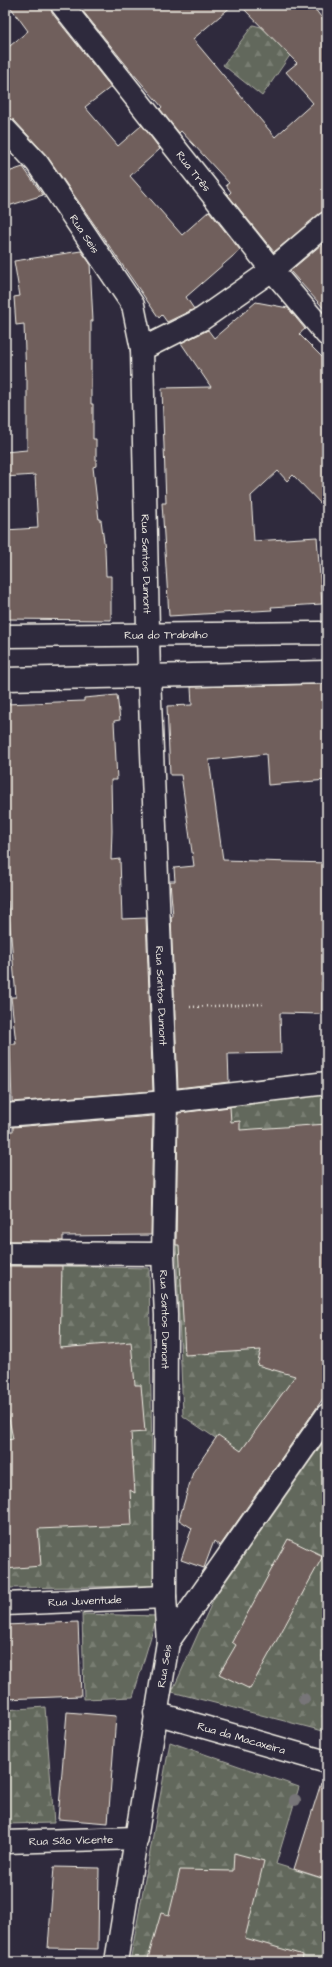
<svg xmlns="http://www.w3.org/2000/svg" width="332" height="1967" font-family="'Architects Daughter',sans-serif">
  <style>
    .forest { fill: url(#forest-firs); stroke: #abaca2 }
    .building { fill: #6f5e5c; stroke: #f4f1e8 }
    .lines { fill: none; stroke-linecap: round; stroke-linejoin: round }
    .minor-casing { stroke: #f4f1e8; stroke-width: 25 }
    .path { stroke: #f4f1e8; stroke-width: 2.5; stroke-dasharray: 1 3; stroke-linecap: butt }
    .minor { stroke: #2f2a3d; stroke-width: 22 }
    .tree { fill: #777578 }
    .labels { text-anchor: middle; stroke-width: 4; stroke-linejoin: round; paint-order: stroke }
    .street-label { font-size: 11px; fill: #f4f1e8; stroke: #2f2a3d }
  </style>
  <defs>
    <pattern id="forest-firs" width="22" height="20" patternUnits="userSpaceOnUse"><rect width="22" height="20" fill="#62685b"/><path d="M5 1l3.5 6h-7zM16 11l3.5 6h-7z" fill="#797e73"/></pattern>
  </defs>
  <rect width="100%" height="100%" fill="#2f2a3d"/>
  <filter id="ink" filterUnits="userSpaceOnUse"><feTurbulence type="fractalNoise" baseFrequency=".025" numOctaves="2"/><feDisplacementMap in="SourceGraphic" scale="8" xChannelSelector="R" yChannelSelector="G"/><feConvolveMatrix kernelMatrix="1 2 1 2 8 2 1 2 1" color-interpolation-filters="sRGB"/></filter>
  <g filter="url(#ink)">
    <path class="forest" d="M253 25 261 27 295 48 262 96 223 65Z
      M327 1089V1390L270 1475 183 1416 171 1114Z
      M5 1265 149 1268 154 1586 5 1588Z
      M327 1437V1732L172 1692 214 1598Z
      M82 1614 157 1616 133 1697 84 1699Z
      M45 1707 54 1823 5 1824V1710Z
      M170 1742 299 1787 276 1864 327 1880V1962H130Z"/>
    <path class="building" d="M9 5H50L52 13 111 87 85 107 118 146 142 125 160 149 130 176 182 235 209 211 240 250 186 297 194 309 167 322 162 315 159 318 47 156 14 120 5 117V50L28 31Z
      M78 5H233L193 39 275 137 313 103 286 72 297 63 240 5H312L327 25V208L274 252 228 195 231 192 226 185 229 183 181 131 179 133 160 109 162 107 131 71Z
      M23 167 43 195 5 207V173Z
      M322 244 327 250V312L290 271Z
      M81 251 90 263 93 321H91V404H93V439H96V466L93 467 99 520H101L105 549 106 576H111V620L5 619V530L38 528 35 475 5 477V452L27 450V379H26L24 324 16 325 14 297 20 296 14 261Z
      M256 302 288 308 305 329 299 334 327 362V510L293 475 287 481 278 471 251 496 254 541 317 537 322 604 271 607 272 610 169 616 162 503H166L162 388 211 387 181 343 208 330 214 338Z
      M327 684V780L268 785 266 754 209 760 223 860 327 863V982H322V1014L280 1013 281 1053 228 1054 229 1082 178 1088 171 917H173L170 881H175L174 868 194 866 181 775H170L167 706 192 705 191 687Z
      M117 695 120 720 114 721 117 780H111L112 831 111 860 120 859 122 919 146 918 153 1091 12 1102 10 1044H16L11 997H16L8 901H5V704L84 701V698Z
      M230 1107 231 1122 240 1121V1130L327 1124V1393L220 1546 214 1541 204 1568 181 1560 192 1528 179 1520 193 1472 218 1435 241 1451 295 1376 257 1365 261 1350 185 1355 179 1245H176L178 1113Z
      M153 1116 151 1235 63 1236V1241H8V1237H5V1131H13V1127Z
      M8 1266H62L60 1348 131 1342 135 1385H141L145 1432 131 1433 135 1493 130 1490 132 1525 38 1529 41 1566 5 1569 6 1440 13 1439 5 1398Z
      M288 1539 323 1556 250 1689 219 1674 236 1645 232 1642Z
      M78 1622 81 1696 5 1699V1625Z
      M67 1712 116 1716 108 1823 58 1819Z
      M321 1783 327 1784V1877L323 1876 322 1878 294 1869Z
      M234 1853 264 1861 245 1938 303 1955 302 1962H147L161 1913 169 1915 180 1870 233 1871Z
      M54 1867 99 1868 98 1949 48 1948Z"/>
    <g class="lines">
      <defs>
        <g id="minor">
          <path id="s1" d="M62 5 272 270 327 335"/>
          <path id="s2" d="M5 129 37 163 133 305 142 349 149 676 166 1102 163 1254 166 1315 165 1597 168 1642"/>
          <path d="M142 349 202 319 272 270 327 223"/>
          <path id="s3" d="M5 636 320 633 327 634"/>
          <path d="M5 679 327 672"/>
          <path d="M5 1115 166 1102 327 1083"/>
          <path d="M5 1253 163 1254"/>
          <path id="s4" d="M5 1604 165 1597"/>
          <path id="s5" d="M155 1713 327 1762"/>
          <path id="s6" d="M5 1842 137 1838"/>
          <path id="s7" d="M116 1962 168 1642 327 1415"/>
        </g>
      </defs>
      <use href="#minor" class="minor-casing"/>
      <path class="path" d="M190 1007 263 1004"/>
      <use href="#minor" class="minor"/>
    </g>
    <g class="tree">
      <circle cx="304" cy="1699" r="6"/>
      <circle cx="295" cy="1800" r="6"/>
    </g>
  </g>
  <g class="labels">
    <g class="street-label">
      <text dy="4" stroke="none"><textPath href="#s1" startOffset="212">Rua Três</textPath></text>
      <text dy="4" stroke="none"><textPath href="#s2" startOffset="132">Rua Seis</textPath></text>
      <text dy="4" stroke="none"><textPath href="#s2" startOffset="478">Rua Santos Dumont</textPath></text>
      <text dy="4" stroke="none"><textPath href="#s3" startOffset="161">Rua do Trabalho</textPath></text>
      <text dy="4" stroke="none"><textPath href="#s2" startOffset="910">Rua Santos Dumont</textPath></text>
      <text dy="4" stroke="none"><textPath href="#s2" startOffset="1234">Rua Santos Dumont</textPath></text>
      <text dy="4" stroke="none"><textPath href="#s4" startOffset="80">Rua Juventude</textPath></text>
      <text dy="4" stroke="none"><textPath href="#s7" startOffset="300">Rua Seis</textPath></text>
      <text dy="4" stroke="none"><textPath href="#s5" startOffset="90">Rua da Macaxeira</textPath></text>
      <text dy="4" stroke="none"><textPath href="#s6" startOffset="66">Rua São Vicente</textPath></text>
    </g>
  </g>
  <rect width="332" height="1967" fill="none" stroke="#2f2a3d" stroke-width="20"/>
  <rect x="10" y="10" width="312" height="1947" fill="none" stroke="#f4f1e8" stroke-width="1.5" filter="url(#ink)"/>
</svg>
